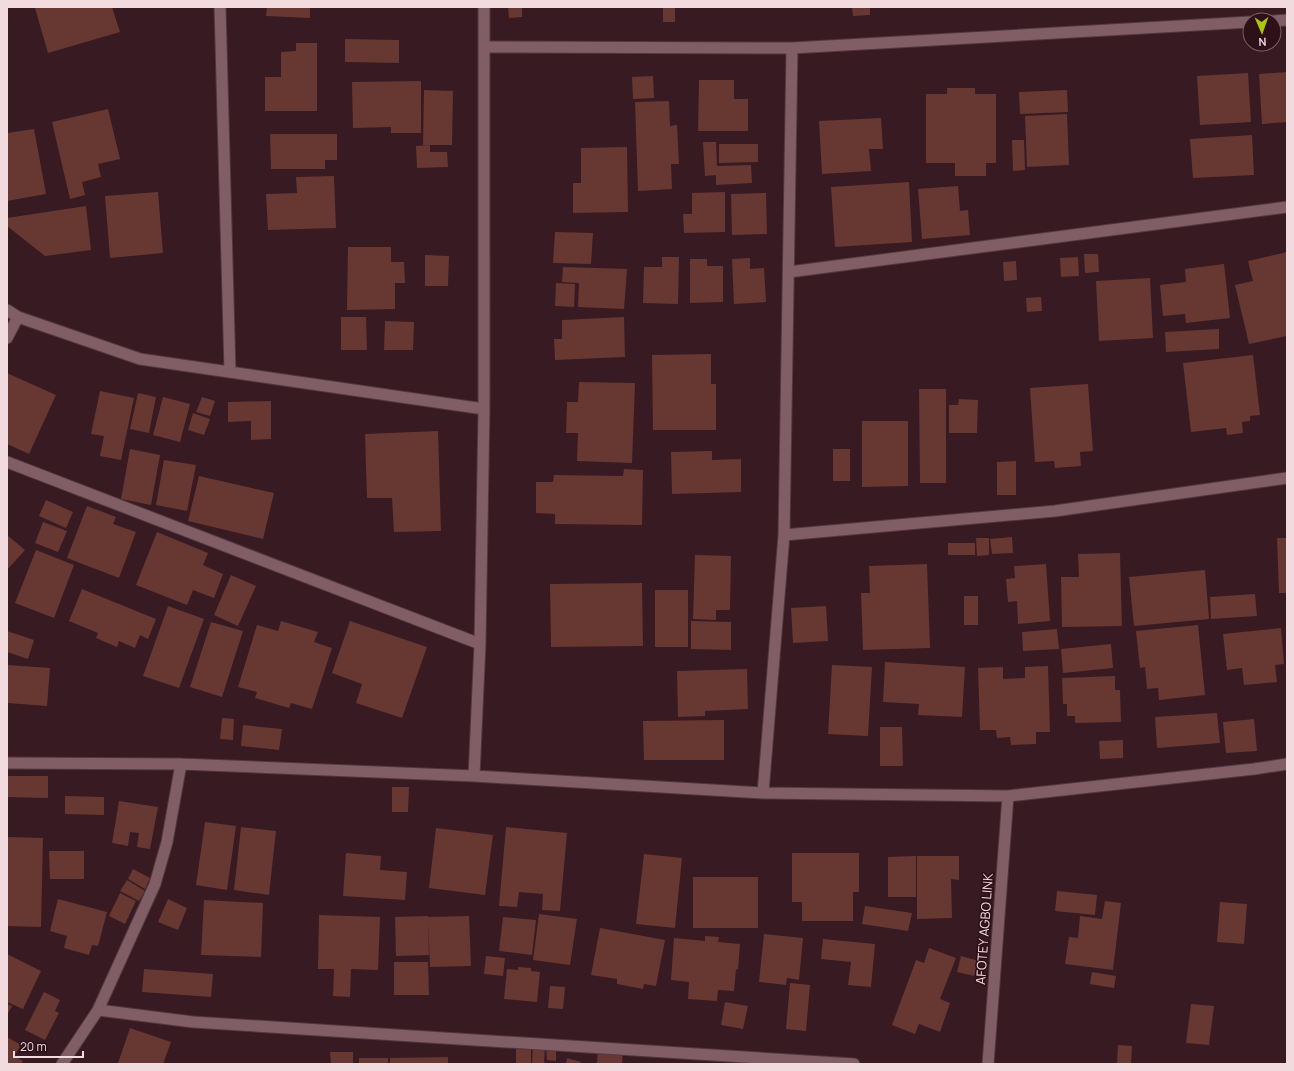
<svg xmlns="http://www.w3.org/2000/svg" width="1294" height="1071" font-family="Manrope,sans-serif">
  <style>
    .building { fill: #673732 }
    .lines { fill: none; stroke-linecap: round; stroke-linejoin: round }
    .minor-casing { stroke: #50383e; stroke-width: 13 }
    .minor { stroke: #815d65; stroke-width: 11 }
    .labels { text-anchor: middle; stroke-width: 3.5; stroke-linejoin: round; paint-order: stroke }
    .street-label { font-size: 13px; fill: #f1dbdf; stroke: #2d1018 }
  </style>
  <rect width="100%" height="100%" fill="#381a22"/>
  <path class="building" d="M38 7H112L120 32 48 53 35 8Z
    M267 7H310V18L266 16Z
    M508 7H522V17L509 18Z
    M852 7H870V15L853 16Z
    M663 8H675V22H663Z
    M345 39 399 40V63L345 62Z
    M296 43H317V111H265V77H281V52L296 51Z
    M1287 72V122L1262 124 1259 74Z
    M1248 73 1251 122 1200 125 1197 76Z
    M653 76 654 98 633 99 632 77Z
    M699 80H734V99H748V131H698Z
    M421 81V133H391V127L353 128 352 82Z
    M947 88H975V94H996V163H986V176H955V163H926V94H947Z
    M424 90 453 91 452 145H423Z
    M1067 90 1068 112 1020 114 1019 92Z
    M669 101 670 126 677 125 679 164H671L672 189 638 191 635 102Z
    M108 109 120 159 98 164 101 177 82 182 85 195 70 199 52 122Z
    M1067 114 1069 165 1027 167 1025 116Z
    M881 118 883 149H869L871 171 822 174 819 121Z
    M34 129 46 194 7 201V133Z
    M270 134H337V160H325V169H271Z
    M1252 135 1254 175 1193 178 1190 139Z
    M1012 140H1024L1025 170 1013 171Z
    M703 142H716L717 166 751 165 752 183 716 185V175L705 176Z
    M719 144H758V162L719 163Z
    M430 145V152H447L448 167 417 168 416 146Z
    M627 147 628 212 573 213V183H581V148Z
    M334 176 336 228 268 230 266 194 297 193 296 177Z
    M909 182 912 242 835 247 831 187Z
    M958 186 960 211 968 210 970 235 922 239 918 189Z
    M158 192 163 253 110 258 105 196Z
    M725 192V232L684 233 683 214H692V193Z
    M766 193 767 234 732 235 731 194Z
    M86 206 91 250 45 256 7 226V218Z
    M555 232 593 233 591 264 553 263Z
    M348 247H391V262H404L405 283H395V309L347 310Z
    M1287 252V336L1249 344 1235 285 1253 281 1248 261Z
    M1084 254H1098L1099 272 1085 273Z
    M425 255 449 256 448 286H425Z
    M662 257H679L678 304 643 303 644 267H662Z
    M1078 257 1079 276 1061 277 1060 258Z
    M750 258V269L764 268 766 302 734 304 732 259Z
    M690 259H707V266H723V302L690 303Z
    M1016 261 1017 280 1004 281 1003 262Z
    M1224 264 1230 318 1186 323 1185 314 1163 316 1160 285 1186 282 1185 269Z
    M563 267 627 269 624 309 578 307 579 283 562 282Z
    M1150 278 1153 338 1099 341 1096 281Z
    M556 283 575 284 574 307 555 306Z
    M1041 297 1042 311 1027 312 1026 298Z
    M341 317H366L367 350H341Z
    M624 317 625 357 555 360 554 339H562V320Z
    M385 321 414 322 413 350H384Z
    M1219 329V349L1166 352 1165 332Z
    M711 354V384H716V430H653L652 355Z
    M1253 355 1260 415 1250 416V421L1242 422 1243 433 1227 435 1226 428 1191 432 1183 363Z
    M7 373 56 395 29 454 7 444Z
    M579 382 635 383 632 463 577 461 578 433H566L567 402H578Z
    M1088 384 1093 451 1080 452 1081 466 1055 468 1054 461 1035 462 1030 388Z
    M919 389H946V483H920Z
    M100 391 134 398 121 460 100 456 104 436 91 434Z
    M138 393 156 397 149 433 130 429Z
    M163 397 190 404 180 442 153 435Z
    M202 397 215 401 210 416 196 412Z
    M959 399 978 400 977 433H949V405H958Z
    M271 401V439L251 440V421L228 422V402Z
    M193 413 210 419 204 435 188 430Z
    M862 421H908V486L862 487Z
    M438 431 441 531 394 532 392 498H367L365 434Z
    M130 449 160 455 151 505 121 499Z
    M833 449H850V481H833Z
    M712 451V460L741 459V492L672 494 671 452Z
    M164 460 196 465 187 511 156 505Z
    M1016 461V495H997V462Z
    M624 469 643 470 642 525 555 524V514L536 513V482H553L554 475 623 476Z
    M199 476 274 493 263 539 188 521Z
    M46 500 73 512 66 528 39 516Z
    M87 506 116 517 113 524 136 532 119 578 67 558Z
    M43 522 67 531 58 552 35 543Z
    M157 532 208 553 203 565 223 574 214 598 193 590 187 605 136 585Z
    M7 535 25 550 7 570Z
    M1012 537 1013 553 992 554 990 539Z
    M976 538H989V555L977 556Z
    M1277 538H1287V593H1279Z
    M948 543H975V555H948Z
    M36 550 74 565 54 618 15 603Z
    M1120 553 1122 626 1062 627 1061 577H1079L1078 554Z
    M695 555 731 556 730 610H716V620L693 619Z
    M927 564 930 648 863 650 861 593H870L869 566Z
    M1046 564 1050 621 1018 624 1017 601 1008 602 1006 579 1015 578 1014 566Z
    M1205 570 1209 619 1134 626 1129 577Z
    M231 575 256 586 238 626 214 615Z
    M642 583 643 646 551 647 550 584Z
    M82 589 156 619 148 639 140 635 135 648 119 641 117 647 96 638 98 633 69 621Z
    M655 590H688V647H655Z
    M1255 594 1257 616 1211 619 1210 597Z
    M964 596H978V625H964Z
    M168 606 204 619 179 688 143 676Z
    M826 606 828 641 793 643 791 608Z
    M281 621 318 632 314 642 332 648 312 709 291 703 289 708 255 698 257 692 238 687 257 625 278 631Z
    M350 621 427 647 402 718 356 703 362 684 332 673Z
    M691 621 731 622V650L691 649Z
    M211 622 243 631 222 697 190 687Z
    M1198 625 1205 695 1159 700 1158 688 1147 689 1145 667 1140 668 1136 631Z
    M1281 628 1284 664 1275 665 1277 682 1244 685 1242 668 1227 670 1223 634Z
    M1057 629 1059 649 1023 651 1022 632Z
    M7 631 34 640 28 659 7 652Z
    M1111 644 1113 668 1063 673 1061 649Z
    M885 662 965 667 962 717 918 715 919 704 883 702Z
    M7 665 50 668 47 706 7 703Z
    M832 665 872 667 868 736 828 734Z
    M1048 666 1050 732H1036V744L1011 745 1010 737 997 738 996 730H980L978 668 1003 667V679L1025 678V667Z
    M747 669 748 709 705 711V716L678 717 677 671Z
    M1115 676V690H1120L1121 722 1075 723V716H1067V704H1063L1062 678Z
    M1217 713 1220 743 1157 748 1155 717Z
    M222 718 234 719 233 740 220 739Z
    M1254 719 1257 751 1226 753 1223 722Z
    M724 720V760H644L643 721Z
    M243 725 282 729 279 750 241 746Z
    M880 727H902L903 766H880Z
    M1123 740V758L1100 759 1099 741Z
    M7 776H48V798L7 797Z
    M392 787H409L408 812H392Z
    M65 796 104 797V815L65 814Z
    M119 801 158 807 150 849 137 847 139 833 130 832 128 846 112 843Z
    M205 822 236 826 227 890 196 885Z
    M241 827 276 831 269 895 234 890Z
    M506 827 567 833 560 911 542 910 543 894 519 892 517 907 499 906Z
    M436 828 493 835 485 895 429 888Z
    M7 837 43 838 41 927 7 926Z
    M49 851H84V879H50Z
    M346 853 381 856 380 870 407 872 405 900 343 896Z
    M792 853H859V892H853V921H802V902H792Z
    M644 854 682 858 675 928 636 924Z
    M916 856V897H888V857Z
    M917 856H959V880L951 879 952 918 917 919Z
    M133 869 150 878 145 889 128 879Z
    M693 877H758V928H693Z
    M127 880 145 891 139 901 120 891Z
    M1057 891 1097 895 1095 915 1055 911Z
    M120 893 136 901 125 924 109 916Z
    M58 899 107 912 98 946 92 945 89 955 64 948 67 936 50 931Z
    M168 899 187 908 178 930 158 922Z
    M204 900 263 903 261 957 201 955Z
    M1105 901 1121 903 1113 970 1065 964 1069 937 1078 938 1080 916 1102 919Z
    M1220 902 1247 904 1244 944 1217 942Z
    M865 906 912 913 908 931 862 924Z
    M539 914 577 919 570 965 533 960Z
    M319 915 380 917 378 970 351 969 350 997 333 996 334 969H318Z
    M428 916 429 955 396 956 395 917Z
    M469 916 471 966 430 967 428 917Z
    M503 917 536 920 532 955 499 951Z
    M600 928 665 940 656 986 644 984 643 989 617 984V979L591 975Z
    M764 934 803 938 799 980 787 978 786 985 759 982Z
    M705 936 719 937 718 942 740 944 738 970 736 969 734 991 718 990 717 1001 688 999 689 982 671 980 674 938 705 941Z
    M823 939 875 944 871 987 848 985 851 962 821 959Z
    M929 948 956 958 940 999 950 1003 940 1032 919 1024 915 1034 892 1025 916 960 924 963Z
    M7 954 41 971 23 1009 7 1002Z
    M486 956 505 958 503 976 484 974Z
    M961 956 979 961 974 976 957 972Z
    M394 962H428L429 995H394Z
    M518 967 531 968V971L540 972 537 1002 504 999 507 969 518 970Z
    M144 969 213 974 211 997 142 992Z
    M1092 972 1116 976 1114 988 1090 984Z
    M790 983 810 985 806 1031 786 1029Z
    M550 986 565 987 563 1009 548 1008Z
    M44 992 60 1000 55 1011 59 1013 45 1040 25 1030Z
    M725 1002 748 1006 743 1029 721 1025Z
    M7 1004 12 1006 7 1015Z
    M1191 1004 1214 1006 1209 1045 1186 1043Z
    M130 1028 171 1042 163 1064H121L118 1063Z
    M7 1037 21 1045 14 1056 23 1061 21 1064H7Z
    M516 1045H531V1063H516Z
    M533 1045 545 1046 544 1064 532 1063Z
    M1118 1045 1132 1046 1131 1064H1117Z
    M546 1046H556V1061L547 1060Z
    M598 1048 623 1050 622 1064 597 1063Z
    M330 1052H353V1064H331Z
    M448 1057V1064H390V1058Z
    M359 1058H388V1064H359Z
    M567 1058 581 1062 580 1064H566Z"/>
  <g class="lines">
    <defs>
      <path id="minor" d="M220 7 230 371
        M1274 21 1287 20
        M485 47 792 48 1250 22
        M789 272 1287 207
        M7 310 18 317 140 359 484 409
        M7 338 18 317
        M7 462 480 644
        M784 535 1055 511 1287 478
        M7 763 181 764 474 776 763 793 1008 796 1254 769 1287 764
        M474 776 480 644 484 409V7
        M763 793 784 535 792 48
        M98 1010 193 1022 854 1064
        M62 1064 98 1010 155 884 167 842 181 764
        M988 1064 1008 796"/>
    </defs>
    <use href="#minor" class="minor-casing"/>
    <use href="#minor" class="minor"/>
  </g>
  <g class="labels">
    <g class="street-label">
      <text transform="translate(984 929) rotate(-86)" y="5">AFOTEY AGBO LINK</text>
    </g>
  </g>
  <rect width="1294" height="1071" fill="none" stroke="#f1dbdf" stroke-width="16"/>
  <g transform="translate(1262 32) rotate(178)"><circle r="19" fill="#2d1018" stroke="#7b6168"/>
  <path d="M0-3L7 15L0 10L-7 15Z" fill="#adc60d"/>
  <text y="-6" font-size="11" font-weight="bold" text-anchor="middle" fill="#f1dbdf">N</text>
  </g>
  <path d="M14 1051v6h69v-6" fill="none" stroke="#f1dbdf" stroke-width="2"/>
  <text x="20" y="1051" font-size="12" fill="#f1dbdf" stroke="#2d1018" stroke-width="3" paint-order="stroke">20 m</text>
</svg>
